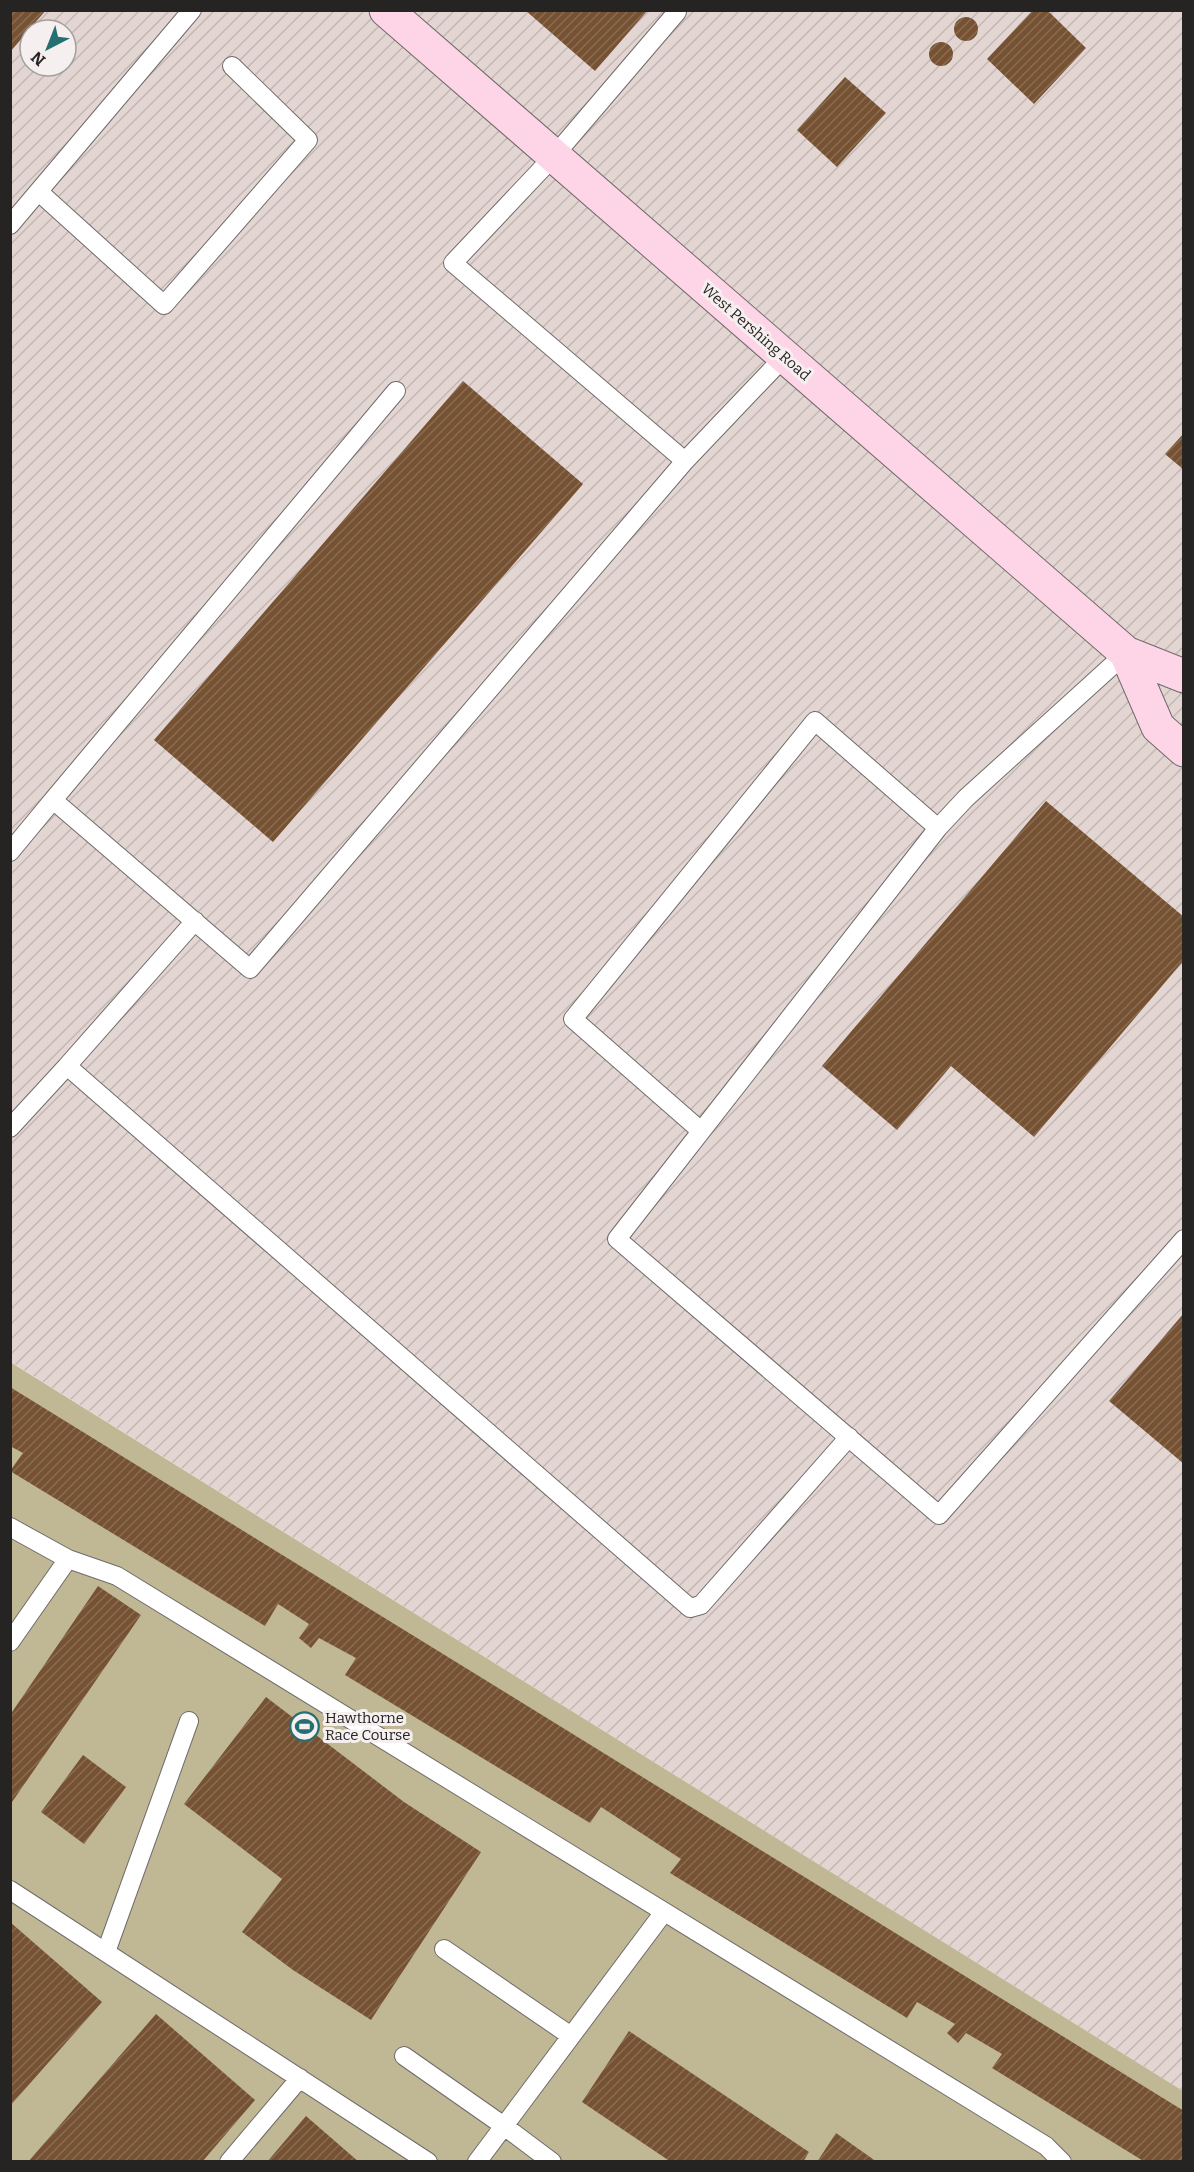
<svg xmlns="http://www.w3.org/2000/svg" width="1194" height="2172" font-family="Bitter,serif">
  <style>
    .industrial { fill: url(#industrial-furrows); fill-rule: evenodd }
    .green { fill: #c0b895 }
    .building { fill: url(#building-hatch) }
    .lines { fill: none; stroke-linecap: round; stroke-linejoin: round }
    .lane-casing { stroke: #706b6a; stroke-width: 20 }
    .secondary-casing { stroke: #706b6a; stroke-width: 35 }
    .lane { stroke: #fff; stroke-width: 18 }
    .secondary { stroke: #fdd5e7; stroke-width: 33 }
    .labels { text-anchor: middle; stroke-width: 6; stroke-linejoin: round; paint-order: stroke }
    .street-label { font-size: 15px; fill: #262423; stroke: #f5f0ef }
    .poi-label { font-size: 15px; fill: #262423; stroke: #f5f0ef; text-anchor: start }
  </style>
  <defs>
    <pattern id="industrial-furrows" width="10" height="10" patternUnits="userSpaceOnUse" patternTransform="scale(1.5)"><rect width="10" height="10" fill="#e3d5d2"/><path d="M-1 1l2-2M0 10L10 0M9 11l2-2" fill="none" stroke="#c3b7b4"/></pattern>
    <pattern id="building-hatch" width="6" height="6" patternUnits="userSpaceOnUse" patternTransform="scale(1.5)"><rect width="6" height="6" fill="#765232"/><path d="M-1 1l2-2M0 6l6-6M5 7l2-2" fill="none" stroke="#886d55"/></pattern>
  </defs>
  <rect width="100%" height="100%" fill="#e8e2e2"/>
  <path class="industrial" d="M10 11H1183V2091L11 1362ZM30 30H66V66H30Z"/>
  <path class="green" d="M10 1362 1183 2091V2161H11Z"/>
  <path class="building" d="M10 10H46L10 52Z
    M525 10H648L595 71Z
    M1033 10H1047L1086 48 1034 104 987 59Z
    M954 29a12 12 0 1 1 24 0a12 12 0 1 1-24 0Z
    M929 54a12 12 0 1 1 24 0a12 12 0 1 1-24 0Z
    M845 77 886 113 837 167 797 130Z
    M463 381 583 484 273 842 154 740Z
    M1184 433V470L1165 454Z
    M1046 801 1184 917V960L1034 1137 951 1066 897 1130 822 1066Z
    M1184 1313V1464L1109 1401Z
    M10 1387 1184 2111V2162H1145L992 2068 1002 2054 966 2033 958 2043 947 2033 955 2024 917 2002 907 2018 670 1873 681 1859 601 1807 590 1823 345 1675 356 1658 319 1638 311 1648 299 1638 309 1624 278 1604 265 1626 10 1471 23 1453 10 1446Z
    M98 1586 141 1615 10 1805V1715Z
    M266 1697 404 1802 481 1852 371 2020 293 1970 242 1932 282 1879 184 1804Z
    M83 1755 126 1787 84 1844 41 1812Z
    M10 1922 102 2002 10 2106Z
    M156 2014 255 2100 202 2162H28Z
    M629 2031 809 2152 803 2162H671L582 2102Z
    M306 2116 359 2162H267Z
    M836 2133 877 2162H817Z"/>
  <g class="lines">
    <defs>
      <path id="lane" d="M677 12 554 156 453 263 685 461
        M39 192 164 305 308 140 232 66
        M10 225 192 10
        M396 391 53 800 250 969 685 461 785 356
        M1126 653 966 798 938 828 617 1239 939 1515 1184 1239
        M10 852 53 800
        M195 921 67 1066 690 1608 701 1605 849 1437
        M10 1128 67 1066
        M701 1131 573 1019 815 721 938 828
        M10 1527 68 1559
        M10 1642 68 1559 117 1576 1046 2146 1062 2162
        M10 1890 428 2162
        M444 1949 571 2036
        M106 1952 189 1721
        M404 2056 504 2126 664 1912
        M229 2162 300 2078
        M477 2162 504 2126 552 2162"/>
      <path id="secondary" d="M386 10 1126 653 1184 676
        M1126 653 1158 727 1184 750"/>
    </defs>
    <use href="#lane" class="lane-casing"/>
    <use href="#secondary" class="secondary-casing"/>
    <use href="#lane" class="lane"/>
    <use href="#secondary" class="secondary"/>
  </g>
  <defs>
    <symbol id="stadium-ring" viewBox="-11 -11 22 22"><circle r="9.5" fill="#f5f0ef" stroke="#246f72" stroke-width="1.5"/><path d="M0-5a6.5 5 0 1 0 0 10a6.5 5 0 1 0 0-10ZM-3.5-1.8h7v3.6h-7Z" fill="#246f72"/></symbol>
  </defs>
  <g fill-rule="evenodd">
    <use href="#stadium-ring" x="288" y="1710" width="33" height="33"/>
  </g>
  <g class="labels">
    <g class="street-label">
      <text transform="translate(756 332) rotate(41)" y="5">West Pershing Road</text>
    </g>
    <g class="poi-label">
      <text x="325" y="1723">Hawthorne<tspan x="325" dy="17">Race Course</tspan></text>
    </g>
  </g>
  <rect width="1194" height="2172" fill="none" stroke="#262423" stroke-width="24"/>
  <g transform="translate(48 48) rotate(222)"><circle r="28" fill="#f5f0ef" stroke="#a29e9d" stroke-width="1.5"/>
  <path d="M0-4.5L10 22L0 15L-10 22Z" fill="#246f72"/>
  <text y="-9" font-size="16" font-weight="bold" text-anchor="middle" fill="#262423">N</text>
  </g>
</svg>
